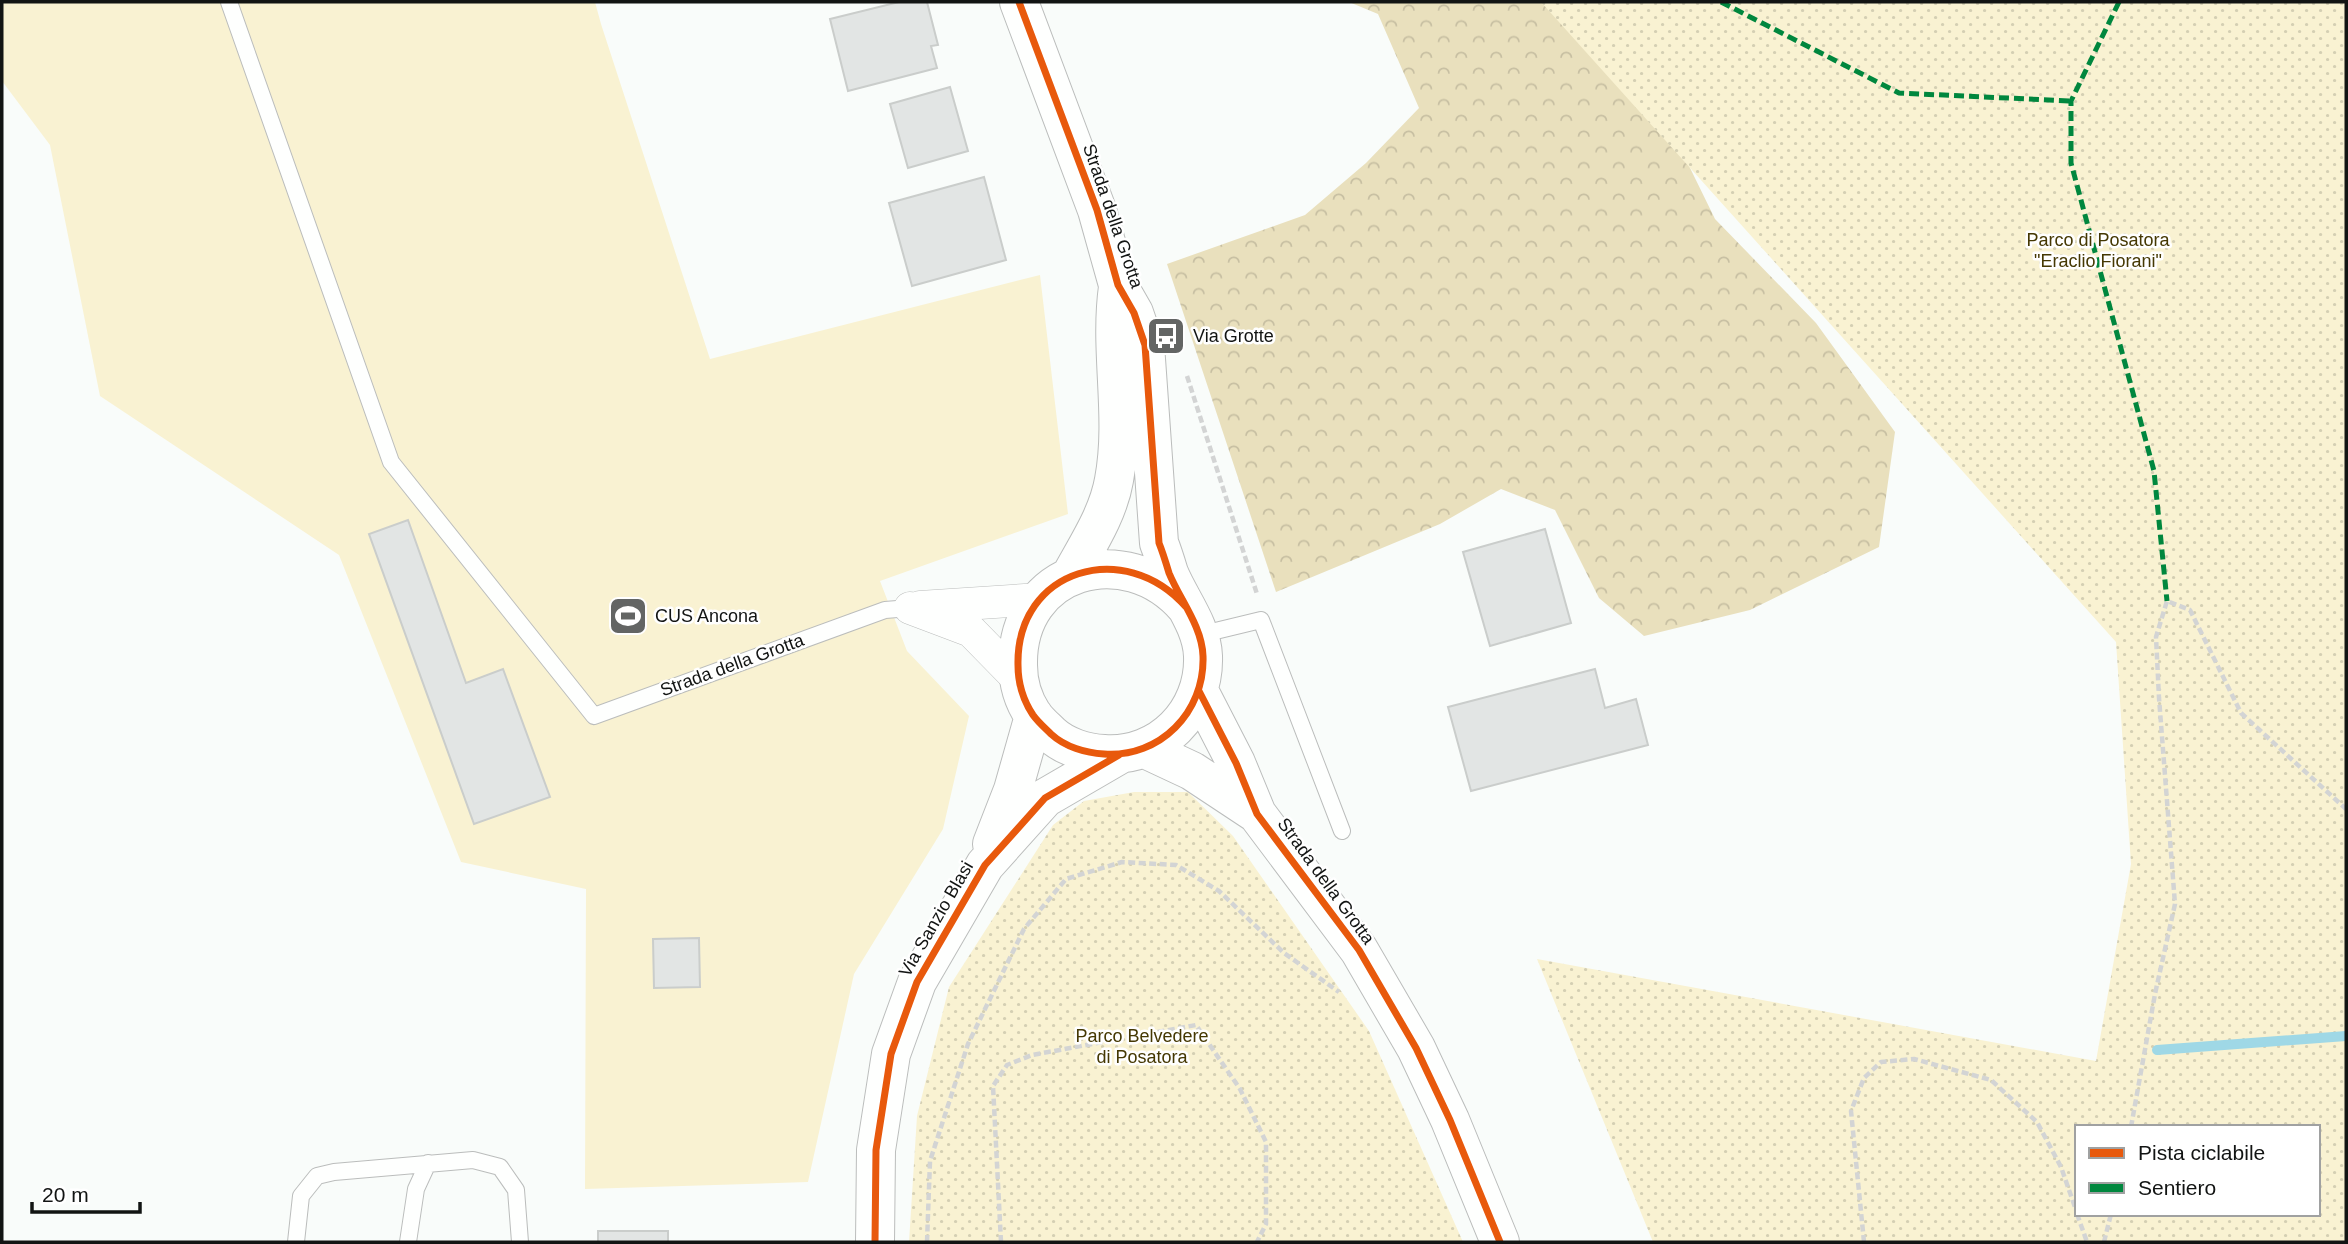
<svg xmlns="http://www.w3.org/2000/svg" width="2348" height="1244" font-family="Helvetica,sans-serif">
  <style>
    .forest { fill: url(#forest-crowns) }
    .park { fill: url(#park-dots); fill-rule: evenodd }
    .garden { fill: #f9f2d2 }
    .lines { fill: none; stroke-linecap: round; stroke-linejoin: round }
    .stream { stroke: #9fd8e6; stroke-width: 10 }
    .building { fill: #e2e5e4; stroke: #cacdcb; stroke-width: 2 }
    .lane-casing { stroke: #bbbdbc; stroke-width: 18 }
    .street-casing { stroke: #bbbdbc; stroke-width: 33 }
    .secondary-casing { stroke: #bbbdbc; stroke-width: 40 }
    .path { stroke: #d3d4d4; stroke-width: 4.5; stroke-dasharray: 7 3.5; stroke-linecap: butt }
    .lane { stroke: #fefffe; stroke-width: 16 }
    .street { stroke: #fefffe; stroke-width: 32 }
    .secondary { stroke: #fefffe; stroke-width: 38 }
    .quiet { stroke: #00873e; stroke-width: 5; stroke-dasharray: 10 5; stroke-linecap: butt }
    .cycleway-casing { stroke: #fff; stroke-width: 11 }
    .cycleway { stroke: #e8590c; stroke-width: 7 }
    .labels { text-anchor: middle; stroke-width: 5; stroke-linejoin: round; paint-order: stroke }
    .street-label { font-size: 18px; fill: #121413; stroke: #fff }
    .park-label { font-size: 18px; fill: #453803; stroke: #fff }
    .poi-label { font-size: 18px; fill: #121413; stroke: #fff; text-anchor: start }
  </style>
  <defs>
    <pattern id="forest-crowns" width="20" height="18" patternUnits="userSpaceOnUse" patternTransform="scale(1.75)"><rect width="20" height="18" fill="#e9e0bd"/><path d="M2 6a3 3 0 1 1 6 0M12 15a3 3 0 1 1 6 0" fill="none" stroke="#c7bfa2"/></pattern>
    <pattern id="park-dots" width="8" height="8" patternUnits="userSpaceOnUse" patternTransform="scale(1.75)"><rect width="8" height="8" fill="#f9f2d2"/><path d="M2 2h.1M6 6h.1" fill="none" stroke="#d4cfb3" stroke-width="1.8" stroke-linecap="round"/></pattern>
  </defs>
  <rect width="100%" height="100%" fill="#f9fcfa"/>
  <path class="forest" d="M1349 2H1619L1670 127 1715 219 1816 323 1895 432 1879 547 1750 610 1644 636 1599 598 1555 510 1501 489 1440 524 1276 592 1167 264 1305 215 1366 163 1419 108 1378 14Z"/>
  <path class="park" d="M1541 2H2346V1242H1653L1537 959 2096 1061 2131 864 2116 642ZM2077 1127H2318V1214H2077Z
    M1134 792H1188L1233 836 1369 1031 1463 1242H909L917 1116 949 987 1053 825 1084 801Z"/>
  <path class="garden" d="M2 2H595L601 24 710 359 1040 275 1068 514 880 581 907 651 969 716 943 829 854 974 808 1182 585 1189 586 889 461 862 339 555 100 396 50 145 2 81Z"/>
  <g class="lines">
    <path class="stream" d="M2157 1050 2346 1036"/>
  </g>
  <path class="building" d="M899 2H927L938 45 931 46 937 68 848 91 830 19Z
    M950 87 968 151 908 168 890 104Z
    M984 177 1006 260 912 286 889 203Z
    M408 520 466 683 503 669 550 797 474 824 369 534Z
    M1545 529 1571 623 1490 646 1463 552Z
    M1595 669 1605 708 1636 699 1648 745 1471 791 1448 707Z
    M699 938 700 987 654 988 653 939Z
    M598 1231H668V1242H598Z"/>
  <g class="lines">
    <defs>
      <path id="lane" d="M229 2 391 462 594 716 885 610 910 608
        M1199 635 1261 620 1342 831
        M296 1242 301 1196 317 1176 334 1172 473 1160 500 1167 516 1190 520 1242
        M408 1242 416 1189 428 1163"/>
      <path id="street" d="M920 607 1041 599
        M910 608 971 631 1018 679"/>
      <path id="secondary" d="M1019 2 1097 210 1118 285 1134 313 1145 345 1159 543C1163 553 1166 563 1169 573 1180 600 1202 626 1203 656 1205 712 1160 758 1104 754 1086 753 1065 747 1051 734 1045 728 1038 722 1033 715 1023 700 1018 683 1018 665 1016 569 1125 537 1186 607
        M1070 577C1086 547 1108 515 1114 480 1126 416 1109 351 1118 287
        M1199 691 1236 763 1257 814 1359 950 1416 1048 1450 1120 1500 1242
        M1145 749 1192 771 1257 814
        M992 844 1013 790 1034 716
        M875 1242 876 1150 891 1054 917 982 985 865 1045 798 1119 755"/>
    </defs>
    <use href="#lane" class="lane-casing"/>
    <use href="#street" class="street-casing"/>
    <use href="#secondary" class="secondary-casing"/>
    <path class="path" d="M1187 376 1257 594
      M2131 1127 2155 994 2175 904 2159 698 2156 637 2167 601 2190 610 2241 713 2346 809
      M2077 1214 2087 1242
      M927 1242 930 1161 968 1044 1024 929 1066 879 1122 862 1176 865 1219 891 1284 953 1339 992
      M1001 1242 993 1086 1007 1065 1032 1055 1196 1025 1240 1089 1266 1142V1224L1257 1242
      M1864 1242 1851 1111 1864 1078 1881 1062 1914 1059 1991 1080 2037 1122 2061 1167 2077 1213
      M2104 1242 2111 1214"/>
    <use href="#lane" class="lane"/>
    <use href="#street" class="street"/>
    <use href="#secondary" class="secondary"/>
    <path class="quiet" d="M1721 2 1899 93 2071 101
      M2119 2 2071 101V163L2154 471 2167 601"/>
    <defs>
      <path id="cycleway" d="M1019 2 1097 210 1118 285 1134 313 1145 345 1159 543C1163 553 1166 563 1169 573 1180 600 1202 626 1203 656 1205 712 1160 758 1104 754 1086 753 1065 747 1051 734 1045 728 1038 722 1033 715 1023 700 1018 683 1018 665 1016 569 1125 537 1186 607
        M1199 691 1236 763 1257 814 1359 950 1416 1048 1450 1120 1500 1242
        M875 1242 876 1150 891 1054 917 982 985 865 1045 798 1119 755"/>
    </defs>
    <use href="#cycleway" class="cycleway-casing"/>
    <use href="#cycleway" class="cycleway"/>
  </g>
  <defs>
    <symbol id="bus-square" viewBox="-11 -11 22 22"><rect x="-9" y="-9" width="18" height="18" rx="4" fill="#636564" stroke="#fff"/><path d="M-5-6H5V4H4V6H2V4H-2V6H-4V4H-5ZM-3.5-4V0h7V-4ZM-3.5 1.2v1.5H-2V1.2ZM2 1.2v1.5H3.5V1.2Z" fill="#fff"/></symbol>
    <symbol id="stadium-square" viewBox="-11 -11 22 22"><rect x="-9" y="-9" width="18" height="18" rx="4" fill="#636564" stroke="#fff"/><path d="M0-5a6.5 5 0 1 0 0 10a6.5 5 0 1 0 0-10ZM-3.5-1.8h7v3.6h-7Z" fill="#fff"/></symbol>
  </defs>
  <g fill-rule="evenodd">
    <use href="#bus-square" x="1144" y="314" width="44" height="44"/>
    <use href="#stadium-square" x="606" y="594" width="44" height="44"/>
  </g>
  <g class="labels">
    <g class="street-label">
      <text transform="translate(1113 216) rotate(71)" y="6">Strada della Grotta</text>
      <text transform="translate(732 665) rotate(-20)" y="6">Strada della Grotta</text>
      <text transform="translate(1326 881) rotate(54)" y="6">Strada della Grotta</text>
      <text transform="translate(936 919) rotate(-60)" y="6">Via Sanzio Blasi</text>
    </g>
    <g class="park-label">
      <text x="2098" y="246">Parco di Posatora<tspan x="2098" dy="21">"Eraclio Fiorani"</tspan></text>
      <text x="1142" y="1042">Parco Belvedere<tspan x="1142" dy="21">di Posatora</tspan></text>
    </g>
    <g class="poi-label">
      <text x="1193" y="342">Via Grotte</text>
      <text x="655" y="622">CUS Ancona</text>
    </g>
  </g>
  <rect width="2348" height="1244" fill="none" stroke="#121413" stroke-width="7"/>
  <rect x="2075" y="1125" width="245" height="91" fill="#ffffff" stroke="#a0a1a1" stroke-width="2"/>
  <rect x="2089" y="1148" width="35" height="10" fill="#e8590c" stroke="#a0a1a1" stroke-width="2"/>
  <text x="2138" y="1160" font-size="21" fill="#121413">Pista ciclabile</text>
  <rect x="2089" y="1183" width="35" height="10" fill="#00873e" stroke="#a0a1a1" stroke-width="2"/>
  <text x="2138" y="1195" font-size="21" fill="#121413">Sentiero</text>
  <path d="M32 1202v10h108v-10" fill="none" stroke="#121413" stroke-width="3.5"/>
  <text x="42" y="1202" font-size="21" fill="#121413" stroke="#ffffff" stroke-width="5" paint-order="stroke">20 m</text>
</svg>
